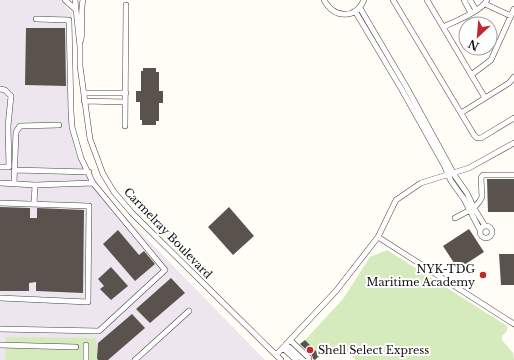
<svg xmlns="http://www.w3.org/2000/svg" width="514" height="360" font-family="'Libre Baskerville',serif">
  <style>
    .industrial { fill: #eee6ef }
    .green { fill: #d5ebbd }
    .building { fill: #5a524d }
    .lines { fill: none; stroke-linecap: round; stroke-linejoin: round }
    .minor-casing { stroke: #444; stroke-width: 6 }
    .minor { stroke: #fff; stroke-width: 5 }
    .poi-dot { fill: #c4262e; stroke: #fff; stroke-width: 1.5 }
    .labels { text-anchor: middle; stroke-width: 4; stroke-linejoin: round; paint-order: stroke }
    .street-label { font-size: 11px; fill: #111; stroke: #fff }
    .poi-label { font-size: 11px; fill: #111; stroke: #fff; text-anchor: end }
  </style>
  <rect width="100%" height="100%" fill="#fffdf5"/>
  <path class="industrial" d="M0 0H64V4L72 13 73 116 80 146 85 161 94 178 106 197 265 360H0Z"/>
  <path class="green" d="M387 250 507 326V331L502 336V340L513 353 514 360H356L341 346 330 357 325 352 322 356 305 340 343 299 370 257Z
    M6 337 96 338 98 360H5Z"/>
  <path class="building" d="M26 28H65L66 86 25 85Z
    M143 68H156V72H159V91H163V103H159V121H156V125H142V120H140V102H136V91H141V71H143Z
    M487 179H514V212H488Z
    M0 207 30 208V218H37V208L84 210 83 293 36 291V282L29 283V291H0Z
    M229 207 254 236 233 255 208 227Z
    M469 229 484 252 458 269 443 246Z
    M118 230 139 255 144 251 155 264 135 281 103 244Z
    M499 254H514V285H501Z
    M111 267 128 286 111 300 100 289 104 286 98 279Z
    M171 278 185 293 150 323 136 309Z
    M132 314 145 328 108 360H98L97 358 98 343Z
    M305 340 320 355 315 360 313 359 312 355 300 344Z"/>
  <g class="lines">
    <defs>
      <path id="minor" d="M65 0 76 10
        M75 0 80 47V66L90 139 103 174 114 192 132 213 281 360
        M324 0C334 18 355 20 364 0
        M393 0 474 135 477 138H481L514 118
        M427 0 485 98 509 83 514 77
        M464 0 471 13
        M470 0 476 10
        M485 4 511 16
        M360 8 407 88 455 176 467 193 474 208 485 226
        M355 11 402 90 444 165 451 181 464 199 480 230
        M443 27C454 22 482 11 487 0
        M81 40C83 27 80 13 83 0
        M471 75 491 60 514 9
        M0 89 5 90 11 96 8 126 9 167H0
        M84 93H126
        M84 101 125 102
        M461 113 485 98
        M125 126 126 5
        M15 170 89 172
        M0 183 35 185 93 183
        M14 183 16 132 20 126 59 125
        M0 203 89 206 88 302 0 298
        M34 204 35 185
        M455 218 474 208 479 202 482 197 481 178 483 175H514
        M480 232a6 6 0 1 1 12 0a6 6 0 1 1-12 0Z
        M378 237 514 324
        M0 329 99 331 165 270 93 183 81 158 72 127 71 111 69 20 36 19
        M290 340 309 358 308 360
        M286 344 303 360
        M0 345 76 347
        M283 348 296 360
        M276 355 336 291 378 237 396 200 421 183 469 168 514 143
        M86 360V345
        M135 360 189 311"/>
    </defs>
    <use href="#minor" class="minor-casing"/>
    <use href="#minor" class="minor"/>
  </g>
  <g class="poi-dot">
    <circle cx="483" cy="275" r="4"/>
    <circle cx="310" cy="350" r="4"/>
  </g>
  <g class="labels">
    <g class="street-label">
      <text transform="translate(168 233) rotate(46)" y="4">Carmelray Boulevard</text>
    </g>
    <g class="poi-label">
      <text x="475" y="273">NYK-TDG<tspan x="475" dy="13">Maritime Academy</tspan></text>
      <text x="318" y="354" text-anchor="start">Shell Select Express</text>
    </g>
  </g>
  <g transform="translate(478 36) rotate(206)"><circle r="19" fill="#ffffff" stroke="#a0a0a0"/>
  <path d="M0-3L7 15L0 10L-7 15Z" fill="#c4262e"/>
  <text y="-6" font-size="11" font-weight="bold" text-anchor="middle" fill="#111111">N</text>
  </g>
</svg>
